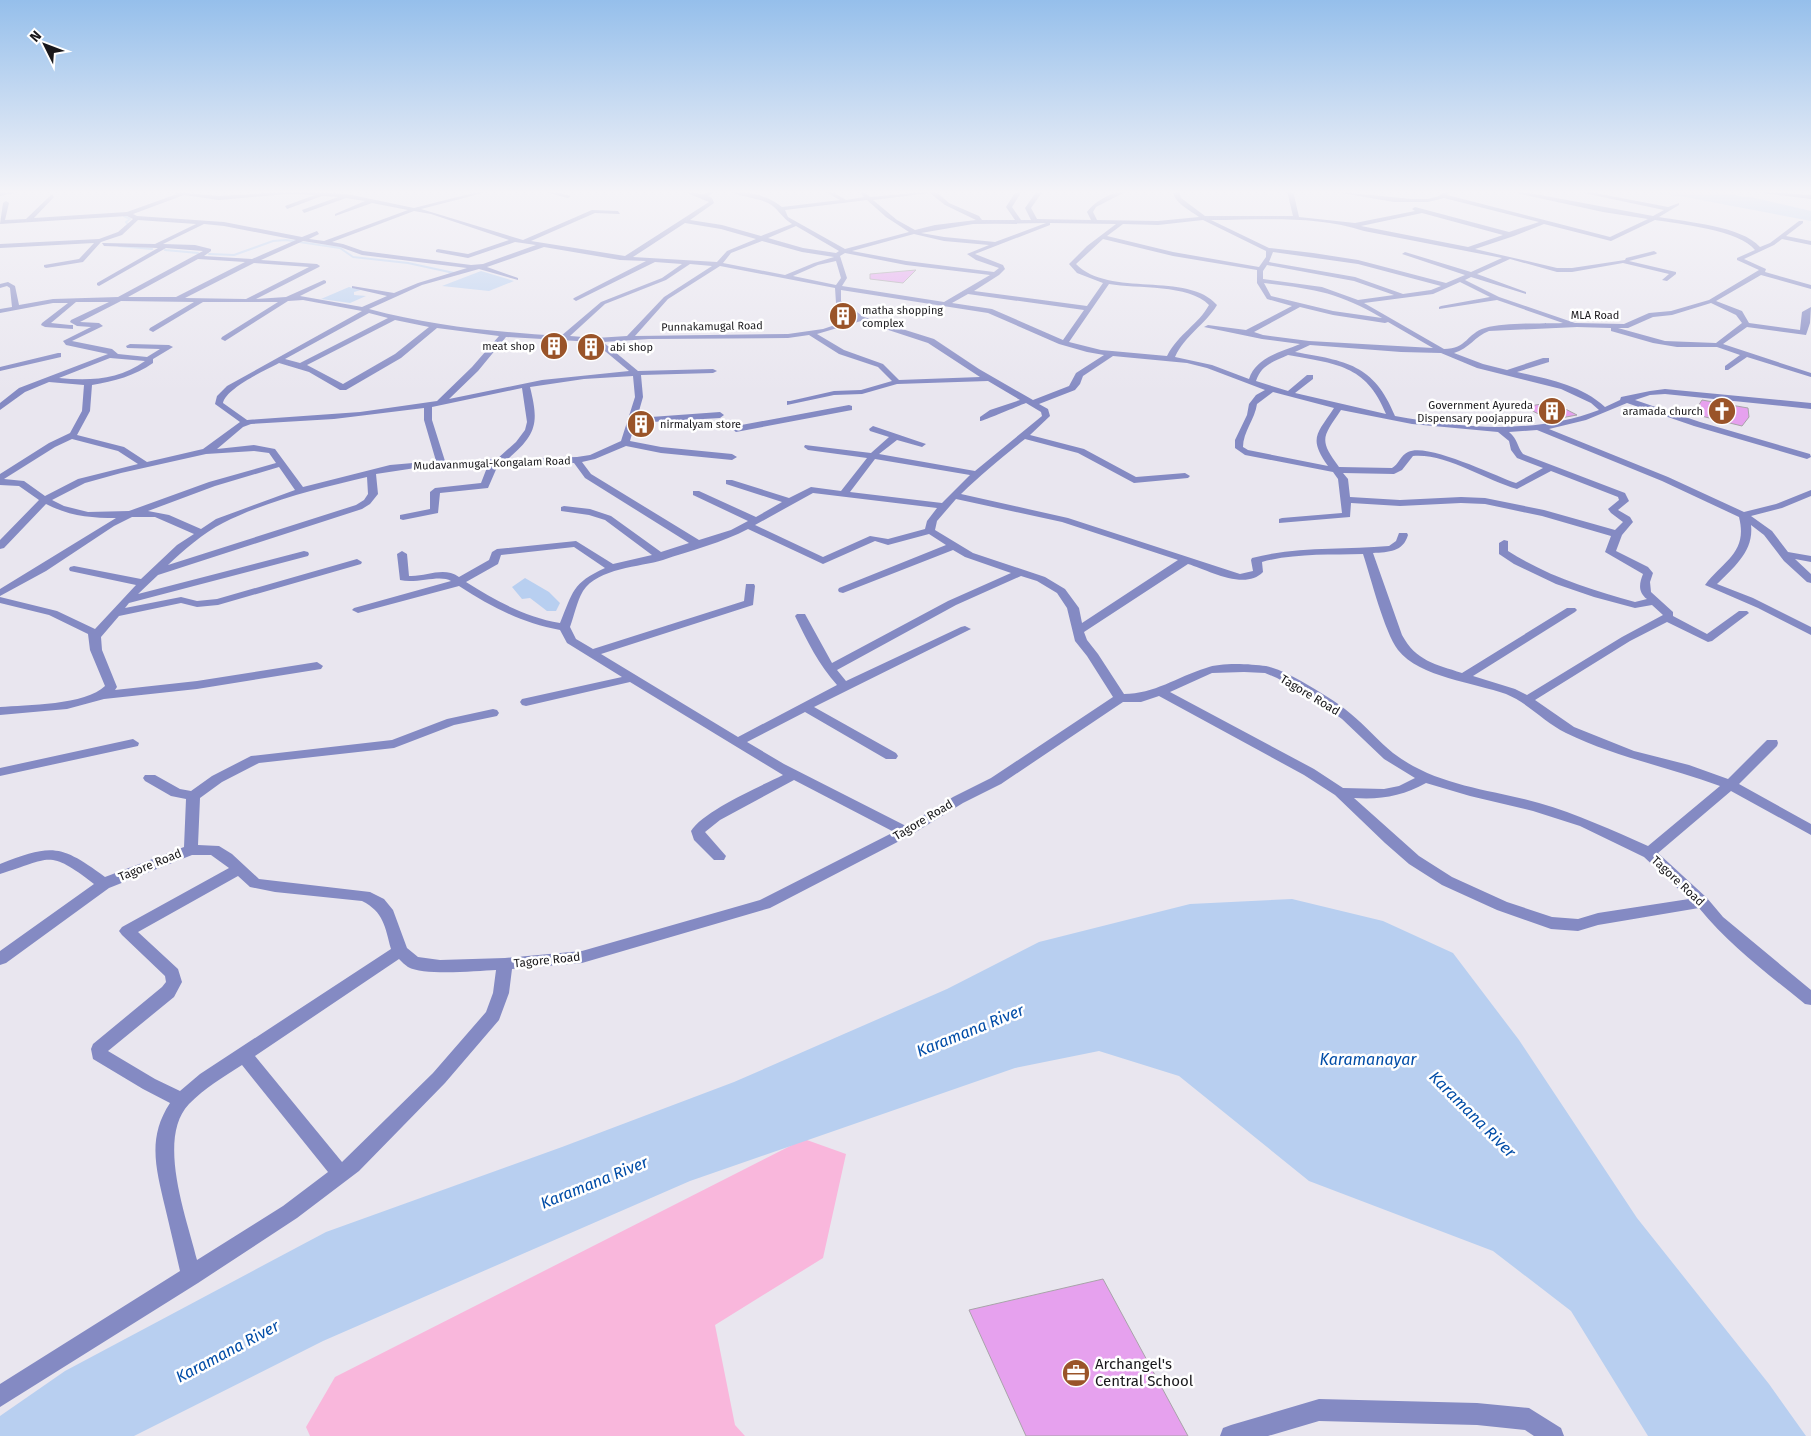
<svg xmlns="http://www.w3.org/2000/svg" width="1811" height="1436" font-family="'Fira Sans',sans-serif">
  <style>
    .green { fill: #f9b7dc }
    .water { fill: #b8cff0 }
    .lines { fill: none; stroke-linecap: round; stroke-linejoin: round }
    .stream { stroke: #b8cff0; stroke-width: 2 }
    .building { fill: #e6a1ee; stroke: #a8a3a9 }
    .minor { fill: #848ac3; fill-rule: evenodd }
    .labels { text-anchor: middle; stroke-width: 5; stroke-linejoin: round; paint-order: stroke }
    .far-poi-label { font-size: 11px; fill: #19181b; stroke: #fff; text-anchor: start }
    .far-street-label { font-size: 11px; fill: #19181b; stroke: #fff }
    .street-label { font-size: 12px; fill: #19181b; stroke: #fff }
    .near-poi-label { font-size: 15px; fill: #19181b; stroke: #fff; text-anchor: start }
    .near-water-label { font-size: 16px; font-style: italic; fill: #004ca7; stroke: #fff }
  </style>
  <rect width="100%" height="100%" fill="#e9e6ef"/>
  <path class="green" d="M804 1139 846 1154 823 1258 715 1325 735 1425 745 1436H310L306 1427 335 1377Z"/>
  <path class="water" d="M1635 191H1705L1755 198 1811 211V221L1685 197Z
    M481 271 514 281 489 291 442 286Z
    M349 287 361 290 354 292V295L366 296 350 303 321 299Z
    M525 578 549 592 560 603 556 611H547L530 598 522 599 512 587Z
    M1292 899 1383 921 1453 953 1519 1040 1637 1218 1769 1384 1806 1436H1648L1571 1311 1493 1251 1309 1181 1179 1076 1099 1051 1015 1068 690 1181 323 1341 134 1436H0V1416L65 1371 326 1232 562 1147 734 1082 947 989 1039 942 1190 904Z"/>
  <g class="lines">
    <path class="stream" d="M124 216 130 219 126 222 128 225 125 227
      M119 246 152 249
      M165 250 198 253
      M209 254 234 255 273 241 286 240 340 248 353 257 408 263 454 273"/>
  </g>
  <path class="building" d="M916 270 903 283 870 279V274Z
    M1702 400 1748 408 1749 417 1742 426 1693 414Z
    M1552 402 1577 415 1550 420 1525 407Z
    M1103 1279 1188 1436H1026L969 1310Z"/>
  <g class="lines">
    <path class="minor" d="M10 191H26L0 196V192Z
      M165 191 219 196 297 191 347 194 414 208 481 191H491L421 209 523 240 592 210 618 211 620 214 595 213 531 241 625 256 709 202 682 191 703 194 710 191H717L708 196 712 198 714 203 690 220 722 225 761 236 792 224C782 218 778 208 768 203 755 197 740 197 728 191 746 191 768 195 782 207L840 200 824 191H831L846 200 864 197 860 193 863 191 870 197 935 191 949 203 979 216 982 220H1015L1006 207 1016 191H1022L1012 207 1021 220H1031L1025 208 1037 191H1043L1031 208 1037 219 1091 220 1087 212C1095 201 1113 191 1127 191L1096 207 1093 212 1097 220 1158 221 1199 217C1191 211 1173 202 1173 191H1179L1181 198 1205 216H1293L1287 191H1293L1299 217 1355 223 1415 211 1412 209 1415 207 1509 232 1539 222 1444 198 1428 202H1394L1330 191 1412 199H1428L1439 196 1445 191H1452L1447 195 1610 237 1648 219 1603 212 1507 191H1518L1653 216 1664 210 1574 191H1585L1668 207 1679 203V205L1659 217C1686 222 1742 226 1760 247L1770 243 1799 221H1803V223L1786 236 1811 241V245L1782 239 1774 245 1744 259 1766 269 1765 272 1811 285V289L1761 275 1716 301 1742 311 1749 323 1800 330 1802 312 1811 307 1810 323 1806 335 1747 327 1723 344 1811 373V377L1747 357 1728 370H1725V366L1740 355 1717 347H1677L1653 343 1611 331V328L1577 327 1489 331C1475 336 1469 349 1454 353L1483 364 1507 370 1543 358H1549V362L1517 372C1548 379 1581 385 1605 407L1620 400 1621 397 1650 391 1665 389 1811 403V409L1665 394 1650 395 1635 400 1700 422 1810 454 1811 457 1807 459 1694 426 1627 403 1586 420 1549 429 1668 477 1744 512 1776 504 1811 490V496L1782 508 1751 516 1772 531 1788 552 1811 556V562L1795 559 1811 574V583L1807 582 1784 561 1764 535 1751 525C1754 551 1734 567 1717 584L1753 598 1811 627V635L1758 608 1705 585C1724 560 1748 553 1739 517L1662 481 1537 430 1509 432C1518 439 1517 447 1523 454L1625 493 1629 501 1618 510 1630 517 1633 522 1622 535 1616 551 1648 567 1653 573 1650 582 1651 592 1673 612V616L1707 634 1739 611H1747L1749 613 1712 641 1708 642 1667 622 1630 641 1535 700 1574 727 1634 751 1689 765 1728 779 1767 740H1777L1778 743 1777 746 1739 784 1811 824V835L1731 791 1658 853 1707 898 1723 917 1811 990V1005L1805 1004C1768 974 1729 945 1699 908L1598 925 1578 931 1551 929 1497 910 1442 885 1409 864 1385 843 1335 795 1304 775 1159 696 1141 702H1123L1001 784 963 803 911 835 770 908 582 963 512 969 509 993 499 1020 445 1083 359 1171 297 1218 198 1283 0 1407V1384L180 1271C175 1249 170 1228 165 1207 156 1168 147 1138 170 1103L143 1089 93 1059 91 1049 93 1044 162 987 166 982 165 976 122 935 119 931 122 927 229 868 211 855H192L109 888 6 963 0 965V951L94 884C47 848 51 859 0 874V864C52 844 60 844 105 877L184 847 186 799 171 796 145 781 143 778 145 775H155L180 789 191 791 212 776 251 756 392 740 447 719 493 709 497 710 499 713 497 716 454 725 394 748 259 763 222 782 200 798 198 845 219 846 232 854 259 879 370 892 384 899 393 910 407 948 418 957 440 960 505 958 582 951 760 900 894 832 794 780 720 820 705 832 726 856 724 860H714L694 840 691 831C703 811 761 786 783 775L630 682 526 706 522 705 520 702 522 699 622 677 567 643 560 630C522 623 491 607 459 586L358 613 352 610 354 608 451 581C440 574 417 584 400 580L397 554 402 551 407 554 409 576C427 577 443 566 459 577L489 560 492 552 497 549 576 541 613 564 652 555 605 520 589 515 561 511V507L564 506 590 509 611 516 661 552 689 543 585 478 574 463 498 465 488 488 440 493 438 513 403 520 400 519V515L430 509V492L435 488 481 483 488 465 422 467 376 474 378 494 370 504 362 509 158 575 138 594 304 551 308 552 309 554 308 556 129 603 125 608 181 597 197 601 217 599 357 559 362 562 361 564 218 605 197 607 181 603 119 616 101 637 102 650 117 687 115 690 197 681 317 662 323 666 321 669 197 689 104 699 67 709 0 715V707C26 705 86 705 105 686L90 650 88 634 49 615 0 603V597L57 611 95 629 136 585 70 571 69 569 70 567 74 566 141 579 177 545 194 534 155 517H132L114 526 46 571 0 596V589L116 518C91 518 69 516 46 504L4 548 0 549V540L39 500 19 486 0 485V474L49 443 70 433 82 411 84 385 49 382 25 392 0 410V403L19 388 108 354 66 345 63 341 91 327 77 326 70 322 71 320 109 302H76L51 323 70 325H73V329L45 327 41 325 42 323 68 303H53L0 313V309L12 307 10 288 7 286 0 288V284L8 282 15 286 19 305 53 299 118 297 203 251 166 248 99 286 97 285V283L158 248 104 246 102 243 155 244 196 224 138 220 122 235 101 242 83 262 46 268 44 267V265L79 259 94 243 0 248V244L99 239 118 232 133 219 127 216 0 224 3 203 6 201 9 203 5 220 26 219 52 194 54 197 34 218 127 212 177 194ZM930 193 945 205 976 220 935 225 915 230 897 220 873 200ZM288 194 315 195 285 206 287 209 322 196 338 197 302 210 304 213 346 198 365 201 335 214V216L372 203 408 210 324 241 309 239 319 234 317 231 302 237 224 222 137 216 133 214 184 195 219 200ZM867 200 886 217 909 232 845 249 788 217 785 210ZM414 211 431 214 509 240 468 254 438 249 436 250V252L468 258 515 242 536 245 483 264 471 265 363 251 343 244 332 242ZM1422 213 1503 235 1468 247 1361 226ZM1203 220 1266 251V257L1259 267 1173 252 1107 236 1123 224 1158 225ZM1211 220C1261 220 1316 215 1364 231L1502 258 1471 272 1405 252 1402 254 1465 275 1446 283 1358 260 1313 253 1269 248ZM1655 220C1679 224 1740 230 1755 250L1737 258V260L1759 270 1709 300 1671 311 1649 313 1624 324 1575 323 1499 297 1465 280 1471 277 1526 294V292L1477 274 1510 259 1557 272H1572L1623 263 1669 274 1662 280 1667 281 1676 274V272L1629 261 1656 254 1657 253 1654 251 1626 258 1625 260 1572 268H1557L1475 249 1514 236 1544 224 1611 241ZM685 223 721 229 756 239 727 251 717 262 633 257ZM1046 223 995 242 944 237 921 233 973 224ZM1050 223 1116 224 1087 246 1069 264 1077 273 1103 283 1087 306 974 291 999 275 1005 269 1003 265 975 254 1050 225ZM204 224 224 226 296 240 252 259 204 256 211 251V249L195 245 163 244ZM796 226 839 251 836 253 803 248 768 238ZM914 234 944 241 989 245 967 254 976 260 999 268 994 272 906 261 852 251ZM1103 239 1173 256 1257 270V283L1267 299 1292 306 1246 330 1208 325 1204 327 1262 339 1300 344C1281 352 1256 357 1249 379L1212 365 1175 357C1185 335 1205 325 1217 305 1188 271 1109 298 1076 264ZM303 241 340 247 362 255 467 268 418 283 394 293 352 286V288L387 296 362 307 300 296 326 283V281L324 280 286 297 256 299 319 267 320 266 317 264 261 260ZM762 241 802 252 834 257 814 263 785 275 723 263 731 253ZM544 247 620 260 646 261 574 298 573 299 576 301 655 262 682 264 662 278 601 302 561 336C496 332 432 326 369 309L422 285 479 269 518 280V278L487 267ZM1273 252 1358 264 1441 286 1431 290 1403 294 1355 277 1269 262ZM845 253 906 265 990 275 944 302 842 286 847 278 840 256ZM198 259 245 262 176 297H128ZM836 261 841 278 836 285 793 276 818 265ZM254 263 309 267 246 299 185 298ZM690 264 712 266 664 297 627 336 596 338 570 336 605 304 666 280ZM1267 265 1354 281 1394 295 1358 300 1322 287 1263 279V271ZM720 266 835 288 836 303 856 318 823 329 788 334 635 336 668 299ZM1460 282 1490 297 1441 306 1439 307V309L1497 300 1563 323C1541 324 1506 322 1485 328 1467 333 1467 349 1444 349L1364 303 1433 294ZM1264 283C1314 289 1338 292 1382 318L1333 311 1271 296ZM1109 284C1137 289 1189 284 1209 305 1198 325 1179 333 1167 356L1101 350 1069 342ZM841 290 988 313 1059 344 1087 352 1104 355 1076 373 1069 386 1033 400 979 369 934 339 864 317 841 301ZM968 294 1084 310 1063 340 992 309 952 303ZM303 300 362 311 227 386 217 396 215 404 240 422 203 449 147 462 124 447 77 435 90 411 92 385C114 381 135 376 153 363V359L173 347 169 345 130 344 126 346 127 348 160 349 147 357 118 354 112 349 72 341 103 326 99 323 80 322 121 301 194 302 150 328 149 330 153 332 203 302H278L222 337 221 339 225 341 288 301ZM1711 303 1736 315 1742 323 1716 343 1665 341 1618 328H1628L1653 317 1672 315ZM1300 307 1333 315 1385 323 1388 322 1433 348 1309 341 1263 335 1254 332ZM369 313 388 318 300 363 285 359ZM395 320 429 327 395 354 343 384 307 365ZM861 321 928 343 980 377 899 380 883 364 844 350 817 334ZM437 328 499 336 472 367 437 401 360 412 247 420 223 403C226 388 266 370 279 363L309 372 340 390H346L401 358ZM809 335 839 354 878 367 892 381 861 390 834 391 790 401H787V405L834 395 862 394 897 384 988 381 1020 400 990 410 980 417V421C983 421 1018 406 1026 403L1041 412 1042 416 975 471 879 454 897 440 922 447 926 444 873 426 869 429 870 431 889 437 871 453 805 445 804 447 808 450 867 458 841 491 811 487 789 498 732 480H726V484L782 502 756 517 699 491H693V495L748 521 731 530 699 540 591 474 582 462 595 459 626 446 661 453 732 460 737 457 732 454 661 447 630 441 635 423 720 418 724 415 720 412 637 418 643 397 641 375 713 373 717 371 713 369 638 371 603 342 649 339 788 338ZM506 337 594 342 629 371 542 380 449 399 478 371ZM1310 345 1401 352 1441 353 1477 368 1561 389 1591 403 1599 410C1533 435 1462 428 1395 416 1374 364 1346 361 1295 352ZM1288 355C1335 364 1366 364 1386 414L1295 393 1313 379V375H1307L1288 391 1256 381C1261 365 1273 362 1288 355ZM1113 356 1187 363 1207 368 1265 390 1256 395 1249 404 1247 415 1235 440V448L1245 455 1333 472 1338 479 1342 513 1282 518 1279 519V523L1350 517 1351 503 1400 506 1461 503 1485 504 1542 516 1611 536 1605 552 1643 574C1639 584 1638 592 1647 599L1635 602C1591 590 1547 576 1508 551V541L1504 540 1499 543V554L1514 564 1556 584 1594 597 1635 608 1652 605 1663 615 1622 637 1527 695 1515 689 1473 676 1575 612 1577 610 1575 608H1567L1462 673C1435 664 1416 661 1402 635L1373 553C1389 552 1403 552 1408 535L1407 533H1399L1396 541 1389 546C1343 550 1298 546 1252 558L1251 560 1253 571 1240 574 1068 518 961 494C982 474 1001 458 1025 439L1078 453 1134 483 1188 478 1190 476 1185 473 1136 477 1084 449 1030 435 1050 416 1048 409 1039 404 1075 390 1080 384 1083 376ZM110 358 145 361C119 380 89 381 59 378ZM633 376 635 397 621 441 590 455 577 457 508 459C537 434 539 423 530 387L584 379ZM522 388 527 422 525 430 516 442 497 459 445 461 432 420V407ZM1273 392 1334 408C1317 434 1308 438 1328 466L1248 450 1243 447C1243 432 1255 419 1257 404ZM424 408V420L436 461 390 465 303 487 275 449 254 445 217 449 243 427 251 424 334 419ZM1341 410 1412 424 1498 432 1509 441 1511 450 1517 458 1543 468 1516 483C1495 476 1427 442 1408 452 1401 455 1398 465 1392 468L1339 467C1318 439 1323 437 1341 410ZM72 439 118 451 138 464 78 479 45 496 24 481 4 479 55 447ZM254 451 269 453 276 463 209 482 129 511 88 512 64 506 52 500 85 483 121 473 206 454ZM1413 456C1446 453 1485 480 1517 489L1551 471 1618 497 1619 500 1608 509 1611 513 1623 522 1615 530 1544 510 1485 498 1461 497 1400 500 1350 497 1348 479 1343 473 1394 474 1402 470ZM875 459 970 475 942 503 850 492ZM279 467 295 490 216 519 201 529 169 515 148 511 215 486ZM367 477 368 494 364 500 356 505 168 565C184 550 203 533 223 523 266 501 320 488 367 477ZM813 493 937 508 927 521 925 529 888 539 870 536 823 557 755 525ZM956 499 1062 522 1178 560 1082 623 1079 608 1065 589 1045 577 973 553 935 530 937 521ZM748 529 823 564 875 541 888 545 929 534 946 545 839 588 838 590 839 592 843 593 953 550 965 557 1011 573 948 601 832 663 805 614H797L795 616C807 641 819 665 837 685L738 737 601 654 753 605 755 586 754 584H746L744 601 593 649 576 639 570 627C574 616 577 601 583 591 598 568 640 567 663 560 689 551 724 542 748 529ZM574 547 605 568C572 583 573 592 560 623 525 617 496 601 466 582L498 564 501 555ZM1363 554C1371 578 1384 631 1398 650 1419 677 1475 683 1506 694 1528 703 1544 722 1566 733 1615 757 1669 767 1720 786L1648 846C1612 830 1577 814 1539 803 1489 789 1436 786 1393 753 1378 741 1366 726 1351 714 1336 701 1318 691 1301 681 1290 675 1279 669 1266 666 1250 664 1221 662 1206 668 1177 677 1154 694 1124 694L1098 654 1087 640 1084 632 1188 564C1208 570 1245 591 1263 572L1262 562C1295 553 1329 555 1363 554ZM1021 576 1037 581 1057 593 1067 608 1075 641 1087 656 1113 697 991 778 953 797 906 826 784 764 747 742 805 712 886 759H896L898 756 896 753 814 707 971 629 965 626 961 627 846 681 837 670 956 605ZM1244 672 1265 673 1277 678 1314 699 1342 719 1384 759 1415 778 1399 786 1384 789 1343 788 1314 769 1170 692 1212 673ZM1426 783 1470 796 1533 811 1580 826 1644 857 1689 899 1598 913 1578 919 1552 917 1507 902 1452 877 1419 856 1354 798C1380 800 1403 796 1426 783ZM238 876 250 887 275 892 362 901C384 912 385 927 391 949L200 1074 180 1091 155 1079 108 1051 174 997 182 982 178 969 138 932ZM399 959C402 962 405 965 408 967 424 976 476 971 496 970L493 993 486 1012 433 1073 342 1162 255 1056ZM242 1065 328 1172 283 1206 197 1260C187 1218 156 1139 189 1104 205 1088 223 1077 242 1065Z
      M541 191H552L571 196 568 198Z
      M1758 191 1811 195V199L1761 193Z
      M58 353H61V357L0 371V367Z
      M849 405 852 406V410L736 432 732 429 736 426Z
      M133 739 139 743 138 746 0 776V768Z
      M1319 1399 1477 1403 1529 1408 1561 1428 1564 1436H1534L1525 1430 1477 1425 1319 1421 1268 1436H1220L1223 1428 1231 1425Z"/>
  </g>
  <linearGradient id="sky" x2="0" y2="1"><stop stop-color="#95bfeb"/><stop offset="0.49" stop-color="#f5f4f8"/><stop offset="1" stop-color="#f5f4f8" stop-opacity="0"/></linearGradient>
  <rect width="1811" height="392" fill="url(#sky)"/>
  <defs>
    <symbol id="building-disc" viewBox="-11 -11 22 22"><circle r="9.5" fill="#9a5429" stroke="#fff"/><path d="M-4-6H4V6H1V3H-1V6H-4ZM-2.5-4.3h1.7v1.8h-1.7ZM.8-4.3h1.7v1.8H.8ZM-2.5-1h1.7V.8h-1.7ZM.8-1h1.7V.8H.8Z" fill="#fff"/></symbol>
    <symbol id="church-disc" viewBox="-11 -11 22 22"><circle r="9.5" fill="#9a5429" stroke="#fff"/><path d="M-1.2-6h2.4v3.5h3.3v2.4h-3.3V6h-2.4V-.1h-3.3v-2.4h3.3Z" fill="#fff"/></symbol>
    <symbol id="office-disc" viewBox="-11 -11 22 22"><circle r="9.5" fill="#9a5429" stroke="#fff"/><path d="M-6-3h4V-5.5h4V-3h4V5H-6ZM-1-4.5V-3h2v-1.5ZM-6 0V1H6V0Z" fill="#fff"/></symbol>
  </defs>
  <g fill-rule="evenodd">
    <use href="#building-disc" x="827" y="300" width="32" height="32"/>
    <use href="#building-disc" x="538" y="330" width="32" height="32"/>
    <use href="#building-disc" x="575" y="331" width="32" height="32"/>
    <use href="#building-disc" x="1536" y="395" width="32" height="32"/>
    <use href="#church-disc" x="1706" y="395" width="32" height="32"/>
    <use href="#building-disc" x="625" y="408" width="32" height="32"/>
    <use href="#office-disc" x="1060" y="1357" width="32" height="32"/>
  </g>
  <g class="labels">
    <g class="far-poi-label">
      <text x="862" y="314">matha shopping<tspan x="862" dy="13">complex</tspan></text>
      <text x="535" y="350" text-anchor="end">meat shop</text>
      <text x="610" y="351">abi shop</text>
      <text x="1533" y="409" text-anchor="end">Government Ayureda<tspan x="1533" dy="13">Dispensary poojappura</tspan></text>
      <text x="1703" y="415" text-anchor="end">aramada church</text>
      <text x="660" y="428">nirmalyam store</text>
    </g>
    <g class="far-street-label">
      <text x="1595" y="319">MLA Road</text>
      <text transform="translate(712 326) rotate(-1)" y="4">Punnakamugal Road</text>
      <text transform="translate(492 463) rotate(-2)" y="4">Mudavanmugal-Kongalam Road</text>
    </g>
    <g class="street-label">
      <text transform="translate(1310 695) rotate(31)" y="4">Tagore Road</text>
      <text transform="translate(923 820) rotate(-31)" y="4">Tagore Road</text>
      <text transform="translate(150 865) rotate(-22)" y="4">Tagore Road</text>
      <text transform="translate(1678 881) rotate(43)" y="4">Tagore Road</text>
      <text transform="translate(547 960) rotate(-6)" y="4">Tagore Road</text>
    </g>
    <g class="near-poi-label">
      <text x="1095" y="1369">Archangel's<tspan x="1095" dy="17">Central School</tspan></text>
    </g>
    <g class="near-water-label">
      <text transform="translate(970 1030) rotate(-22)" y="6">Karamana River</text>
      <text x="1368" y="1065">Karamanayar</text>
      <text transform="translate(1473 1114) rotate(45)" y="6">Karamana River</text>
      <text transform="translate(594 1182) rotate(-22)" y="6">Karamana River</text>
      <text transform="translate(227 1351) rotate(-28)" y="6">Karamana River</text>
    </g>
  </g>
  <g transform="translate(45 45) rotate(312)" stroke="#ffffff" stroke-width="4" paint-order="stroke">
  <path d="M0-4L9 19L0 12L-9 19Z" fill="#19181b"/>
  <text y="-8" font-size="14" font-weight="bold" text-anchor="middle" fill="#19181b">N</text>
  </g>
</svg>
